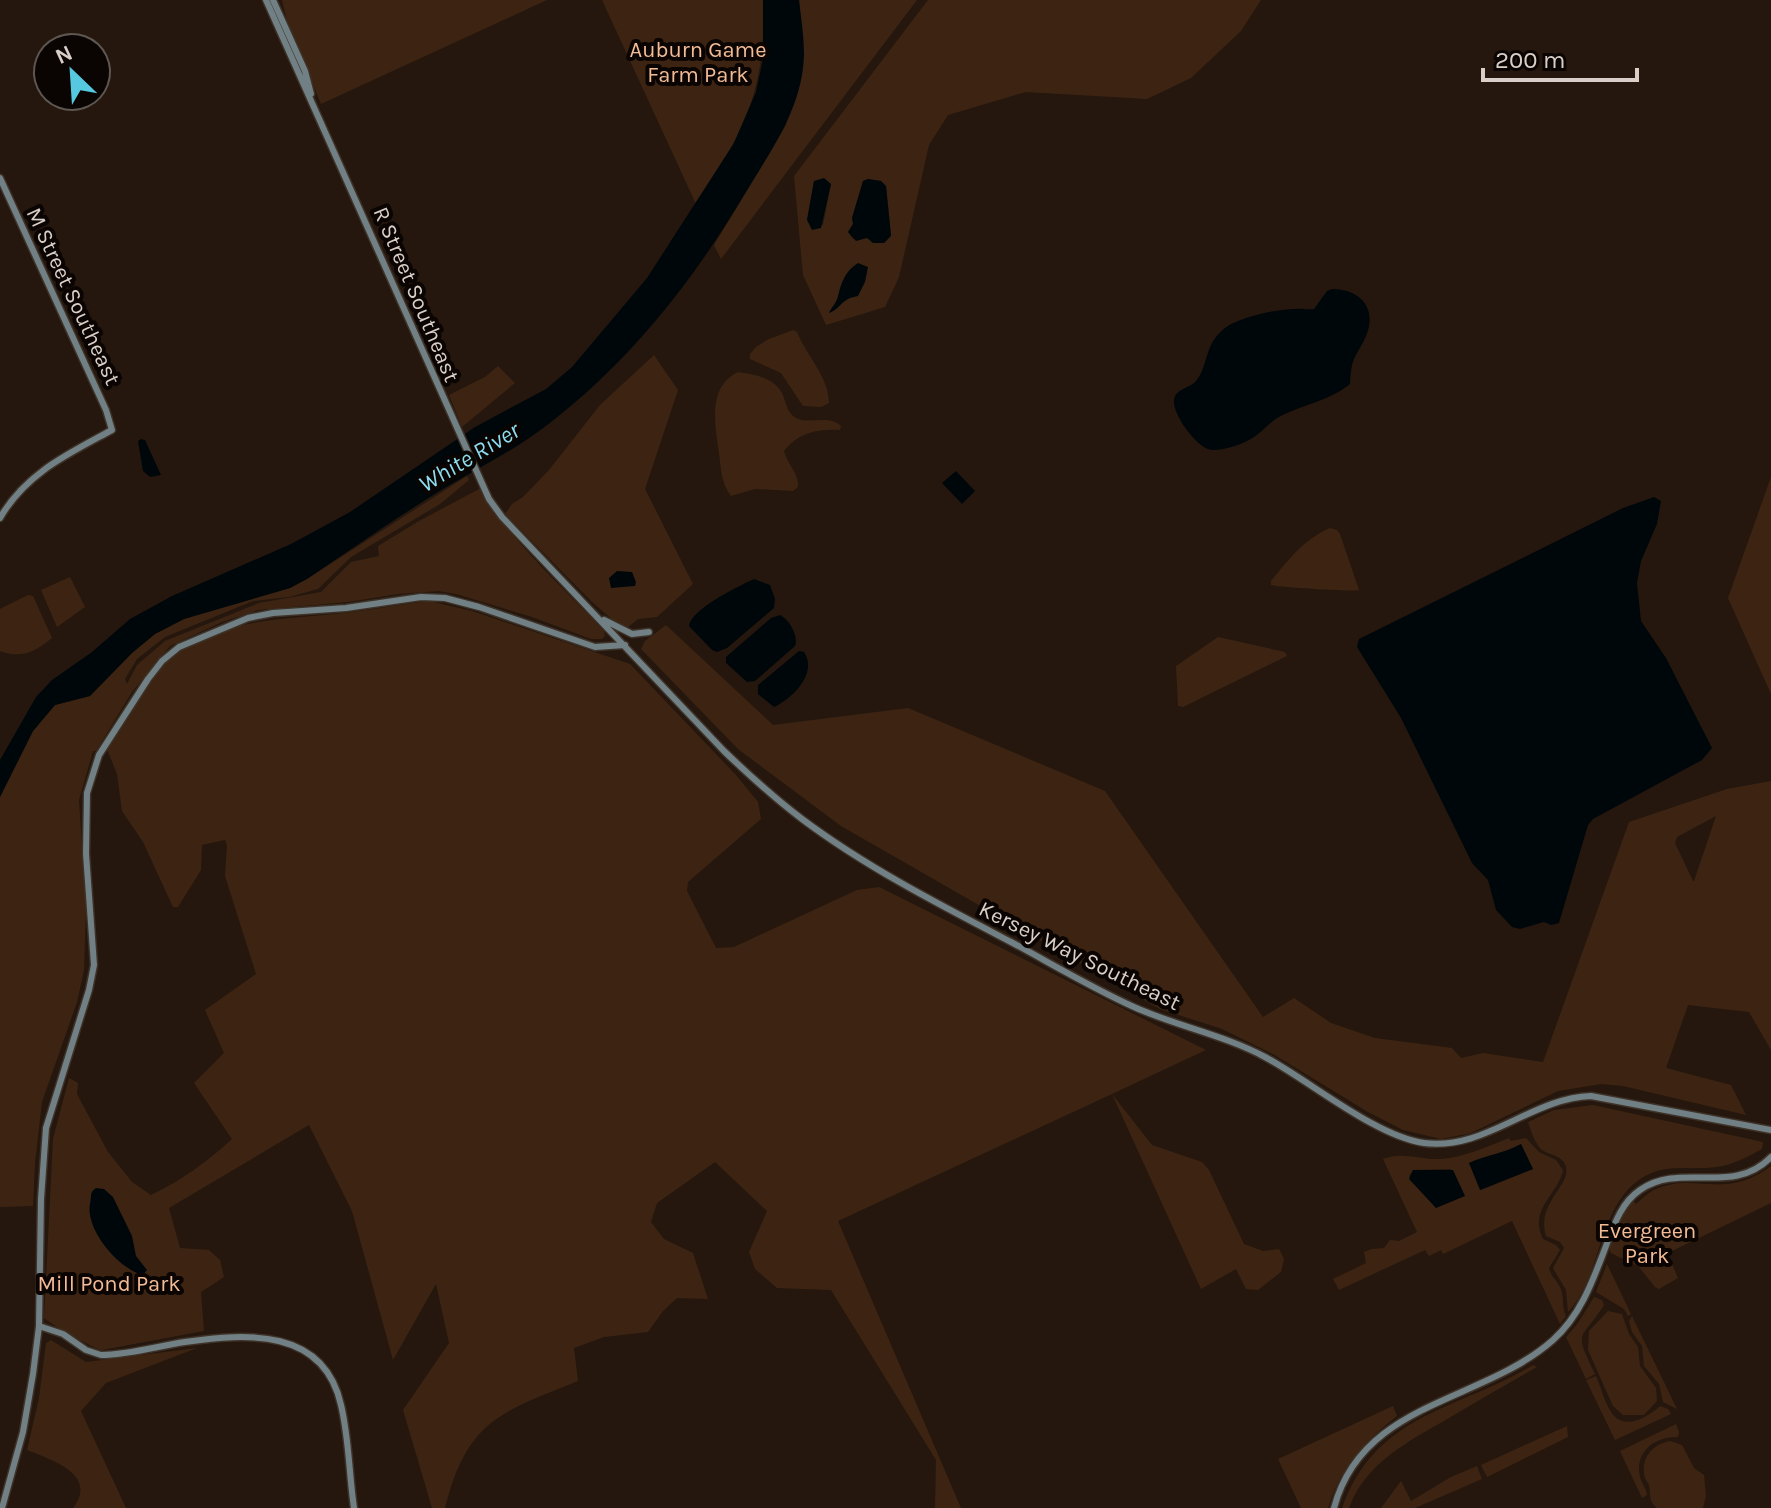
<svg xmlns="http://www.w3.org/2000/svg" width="1771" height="1508" font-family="Karla,sans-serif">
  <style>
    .green { fill: #3d2412; fill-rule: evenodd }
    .water { fill: #00070b }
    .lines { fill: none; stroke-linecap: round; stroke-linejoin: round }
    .secondary-casing { stroke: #3e3127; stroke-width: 9 }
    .secondary { stroke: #708084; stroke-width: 6 }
    .labels { text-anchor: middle; stroke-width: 8; stroke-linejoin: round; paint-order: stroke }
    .park-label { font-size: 22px; fill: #f3bb95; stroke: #0a0502 }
    .street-label { font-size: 22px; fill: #dacfc8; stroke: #0a0502 }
    .water-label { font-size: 24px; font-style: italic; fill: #8cddef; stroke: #0a0502 }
  </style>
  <rect width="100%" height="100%" fill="#25170d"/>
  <path class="green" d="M282 0H547L321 104 287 21Z
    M602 0H763C767 89 744 132 696 204Z
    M799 0H917L721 259 714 245 786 125 804 55Z
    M928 0H1261L1241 31 1191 78 1147 99 1026 92 948 115 929 145 899 277 885 307 826 325 803 275 794 176ZM868 179 881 181 886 186 891 235 873 242 867 238 853 239 848 232 853 224 852 218 863 181ZM814 181 831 184 823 225 807 220Z
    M793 330 797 332C806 355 829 377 829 403L821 407 803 406 781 373 750 359V354L756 347 769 339Z
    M654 355 678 390 645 489 693 584 657 617 638 619 627 628 614 621 591 601 505 514 512 504 523 497 549 470 600 405Z
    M498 366 515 383 462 427 449 395 485 377Z
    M738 372C754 374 774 378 782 393 786 401 786 410 793 416 806 427 827 413 841 426L840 430C818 429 799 432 784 451 787 464 799 473 798 487L793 491 755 489 731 496C721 483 721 468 719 453 715 425 707 387 738 372Z
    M467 476 469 480 440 504 351 557 318 589 289 597 253 601 165 637 137 659 125 679 127 684 137 665 165 641 259 603 321 592 351 562 379 556 378 546 419 521 481 488C511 543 562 586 604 631L605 636 602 639H591L532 617 456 594 439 591 398 594 348 602 258 610 222 622 170 646 132 692 96 751H93L79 800 86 909 84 970 77 1002 42 1102 35 1163 33 1206 0 1207V797L33 731 55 705 90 696 132 653 155 634 184 619 290 588 307 579Z
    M1771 477V694L1728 598Z
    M1330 528 1337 530 1340 534 1359 590C1352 592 1278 587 1271 585V581C1289 559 1303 540 1330 528Z
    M70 577 85 607 57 627 41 590Z
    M28 595 33 596 52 638C35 652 21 659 0 651V609Z
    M429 601 472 611 630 664 736 775 758 802 761 819 688 882 687 891 716 948 734 947 857 890 879 887 1206 1050 1112 1094 1152 1145 1202 1162 1209 1170 1244 1244 1263 1251 1279 1249 1284 1259 1281 1272 1258 1290 1246 1289 1236 1269 1201 1289 1112 1094 838 1221 961 1508H935L936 1460 831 1290 777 1288 755 1269 749 1252 767 1211 715 1162 657 1203 651 1222 664 1239 693 1253 708 1299 677 1298 663 1311 648 1332 604 1337 574 1348 578 1381C501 1412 467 1420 445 1508H432L403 1410 449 1343 436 1284 393 1360 352 1211 309 1125 169 1208 180 1248 209 1250 220 1260 224 1277 201 1292 204 1331 102 1350C94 1349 51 1324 44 1318L53 1139 69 1078 78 1083 77 1094 108 1152 132 1182 151 1195C182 1180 207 1162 232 1139L194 1083 224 1053 205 1010 256 974 225 876 227 846 225 840 202 845 201 870 178 907H173L143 842 122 811 117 774 107 749C125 720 148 675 174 655 224 617 286 620 344 613 373 610 401 604 429 601Z
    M666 625 773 725 908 708 1105 791 1263 1017 1294 998 1331 1023 1375 1038 1452 1048 1461 1058 1483 1053 1543 1062 1629 822 1727 789 1771 781V1050L1749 1012 1688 1005 1666 1068 1731 1085 1746 1115 1623 1086 1601 1084 1558 1091 1471 1133 1441 1139 1403 1130 1368 1112 1273 1054 1222 1029 1160 1009 841 826 738 749 641 649 645 641ZM1716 816 1694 881H1693L1675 843 1677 837Z
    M1218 637 1285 652 1287 656 1183 707 1178 706 1176 666Z
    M1593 1105 1763 1142 1762 1149C1747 1157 1733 1165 1716 1167 1696 1170 1673 1165 1654 1172 1596 1194 1605 1274 1568 1312L1566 1290 1553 1268 1564 1248 1560 1242 1546 1236C1536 1203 1571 1186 1566 1167 1563 1155 1551 1156 1542 1150 1535 1144 1531 1131 1528 1122L1554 1110Z
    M1509 1138 1511 1141 1526 1138 1539 1152 1556 1160 1563 1170C1558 1195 1528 1209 1543 1239L1556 1245 1560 1250 1549 1268C1551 1277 1556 1279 1560 1287 1565 1297 1561 1307 1566 1316L1560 1324 1512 1221 1443 1254 1441 1250 1429 1256 1425 1250 1339 1290 1333 1279 1366 1263 1364 1252 1372 1249 1384 1248 1390 1240 1399 1241 1417 1232 1383 1159C1402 1151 1421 1160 1441 1159 1465 1157 1486 1147 1509 1138ZM1521 1144 1533 1169 1481 1190 1469 1163C1487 1156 1505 1153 1521 1144ZM1451 1169 1436 1208 1409 1176 1413 1170Z
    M1771 1166V1203L1672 1251 1669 1257 1678 1278 1659 1289 1655 1287 1639 1267 1611 1253 1609 1249 1623 1214 1633 1201 1636 1204C1642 1199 1649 1192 1656 1189 1697 1172 1724 1201 1771 1166Z
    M1607 1264 1631 1314 1628 1316 1624 1309 1596 1292Z
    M1594 1297 1602 1300 1604 1305C1580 1343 1573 1328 1595 1374L1586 1379 1566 1337 1578 1323Z
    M1608 1311 1622 1314 1629 1334 1638 1347 1640 1366 1656 1388 1657 1401 1644 1415H1623L1613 1406 1588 1350 1589 1331Z
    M1632 1316 1677 1409 1663 1402 1659 1384 1644 1366 1642 1346 1632 1332 1629 1321Z
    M51 1340 86 1362 197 1348 106 1383 81 1411 126 1508H73C99 1474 51 1460 27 1450L39 1398 46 1343Z
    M1533 1365 1537 1367C1507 1384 1478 1401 1449 1418 1408 1442 1367 1461 1349 1508H1342C1377 1412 1457 1411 1533 1365Z
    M1596 1376C1601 1387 1604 1401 1611 1412 1624 1432 1648 1417 1660 1406L1668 1409 1671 1414 1615 1440 1586 1380Z
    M1393 1406 1397 1416C1365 1441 1340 1468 1328 1508H1301L1278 1459Z
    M1676 1424 1679 1432 1678 1437C1655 1436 1634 1452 1640 1477 1642 1485 1646 1487 1647 1495L1642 1498 1620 1451Z
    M1567 1426 1568 1437 1487 1477 1481 1465Z
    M1670 1441 1682 1445 1694 1468 1704 1475 1706 1496 1703 1508H1657C1648 1500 1651 1495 1649 1485 1647 1481 1644 1478 1644 1473 1642 1456 1654 1444 1670 1441Z
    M1477 1466 1482 1479 1415 1508H1381L1401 1481 1411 1501 1451 1477Z"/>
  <path class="water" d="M763 0H799C801 18 804 36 804 54 803 109 769 153 743 197 692 282 630 361 551 422 516 450 476 469 438 492 393 520 350 550 307 579L290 588 184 619 155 634 132 653 90 696 55 705 33 731 0 797V760L36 697 52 680 92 652 130 619 172 596 291 544 350 512 475 427 546 389 572 367 647 278 734 143 756 92 763 59Z
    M824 178 831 184 821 228 812 230 807 220 814 181Z
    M868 179 881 181 886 186 891 236 884 243H873L867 238 856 241 848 232 853 224 852 218 863 181Z
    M858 263 868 267 865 282 858 296C840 299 841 309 829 313 831 308 837 302 838 296 841 283 845 271 858 263Z
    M1332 289C1359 289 1378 307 1366 336 1362 346 1355 354 1352 365 1351 371 1350 378 1350 384 1331 400 1305 404 1283 415 1271 420 1265 430 1254 437 1244 444 1225 450 1213 450 1198 450 1172 414 1174 400 1175 389 1190 388 1196 381 1209 366 1203 345 1225 328 1239 317 1277 309 1295 309 1302 308 1307 310 1314 309L1327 291Z
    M141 439 145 440 161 475 150 477 143 471 138 441Z
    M956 471 975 491 962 504 942 483Z
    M1654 497 1661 501 1657 524 1641 561 1637 583 1641 621 1666 658 1712 748 1702 760 1593 819 1588 825 1559 923 1551 925 1544 922 1520 929 1512 927 1496 910 1488 880 1472 863 1401 718 1357 647 1359 639 1623 508Z
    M617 571 632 572 636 582 635 586 611 588 609 578Z
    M754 579 770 585 775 599 774 608 727 648 717 652 712 650 689 626C691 609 739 586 754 579Z
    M780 615C789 619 799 636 795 646L755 681 747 682 726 663V657L771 618Z
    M799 651 804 652C818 673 793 698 774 707L758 694V685Z
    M1521 1144 1533 1169 1480 1190 1469 1163C1488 1154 1503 1154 1521 1144Z
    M1413 1170H1453L1465 1196 1436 1208 1409 1179Z
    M96 1188 104 1189 113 1197 132 1236 136 1256 147 1270 143 1275C118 1269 85 1229 90 1204 92 1195 89 1193 96 1188Z"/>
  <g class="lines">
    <defs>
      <path id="secondary" d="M266 0 489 499 502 517 724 751C749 775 774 798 802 819 866 867 940 905 1011 942 1052 964 1092 988 1134 1007 1176 1026 1224 1035 1265 1057 1310 1081 1375 1136 1424 1143 1485 1151 1531 1098 1591 1096L1771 1130
        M273 0 305 71 311 94
        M0 178 106 410 112 430C68 454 26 473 0 518
        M604 620 632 634 649 632
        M39 1326 63 1334 86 1350 101 1355C129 1355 158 1346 185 1342 247 1333 324 1328 341 1405 349 1438 349 1474 354 1508
        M2 1508 23 1432 33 1374 39 1326 41 1199 46 1128 89 990 94 965 86 854 87 793 99 755 148 679 162 661 179 647 248 618 273 613 346 608 421 597 445 598 479 607 595 647 625 645
        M1334 1508C1362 1401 1482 1403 1553 1340 1581 1315 1593 1280 1606 1246 1614 1225 1621 1203 1640 1190 1682 1161 1732 1197 1771 1157"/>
    </defs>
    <use href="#secondary" class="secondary-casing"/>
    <use href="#secondary" class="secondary"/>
  </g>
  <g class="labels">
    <g class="park-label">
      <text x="698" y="57">Auburn Game<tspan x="698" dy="25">Farm Park</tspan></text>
      <text x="1647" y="1238">Evergreen<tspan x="1647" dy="25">Park</tspan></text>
      <text x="109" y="1291">Mill Pond Park</text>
    </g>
    <g class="street-label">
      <text transform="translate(417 294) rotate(67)" y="8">R Street Southeast</text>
      <text transform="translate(74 296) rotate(65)" y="8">M Street Southeast</text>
      <text transform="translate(1080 955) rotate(26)" y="8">Kersey Way Southeast</text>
    </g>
    <g class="water-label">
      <text transform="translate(469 457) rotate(-31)" y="8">White River</text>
    </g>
  </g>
  <g transform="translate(72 72) rotate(335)"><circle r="38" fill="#0a0502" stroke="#5d5651" stroke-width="2"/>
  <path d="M0-6L14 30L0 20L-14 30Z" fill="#56c9e1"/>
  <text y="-12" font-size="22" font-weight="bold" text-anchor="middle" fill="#dacfc8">N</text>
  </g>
  <path d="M1483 68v12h154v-12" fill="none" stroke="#dacfc8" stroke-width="4"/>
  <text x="1495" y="68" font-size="24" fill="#dacfc8" stroke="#0a0502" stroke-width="6" paint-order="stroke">200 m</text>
</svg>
